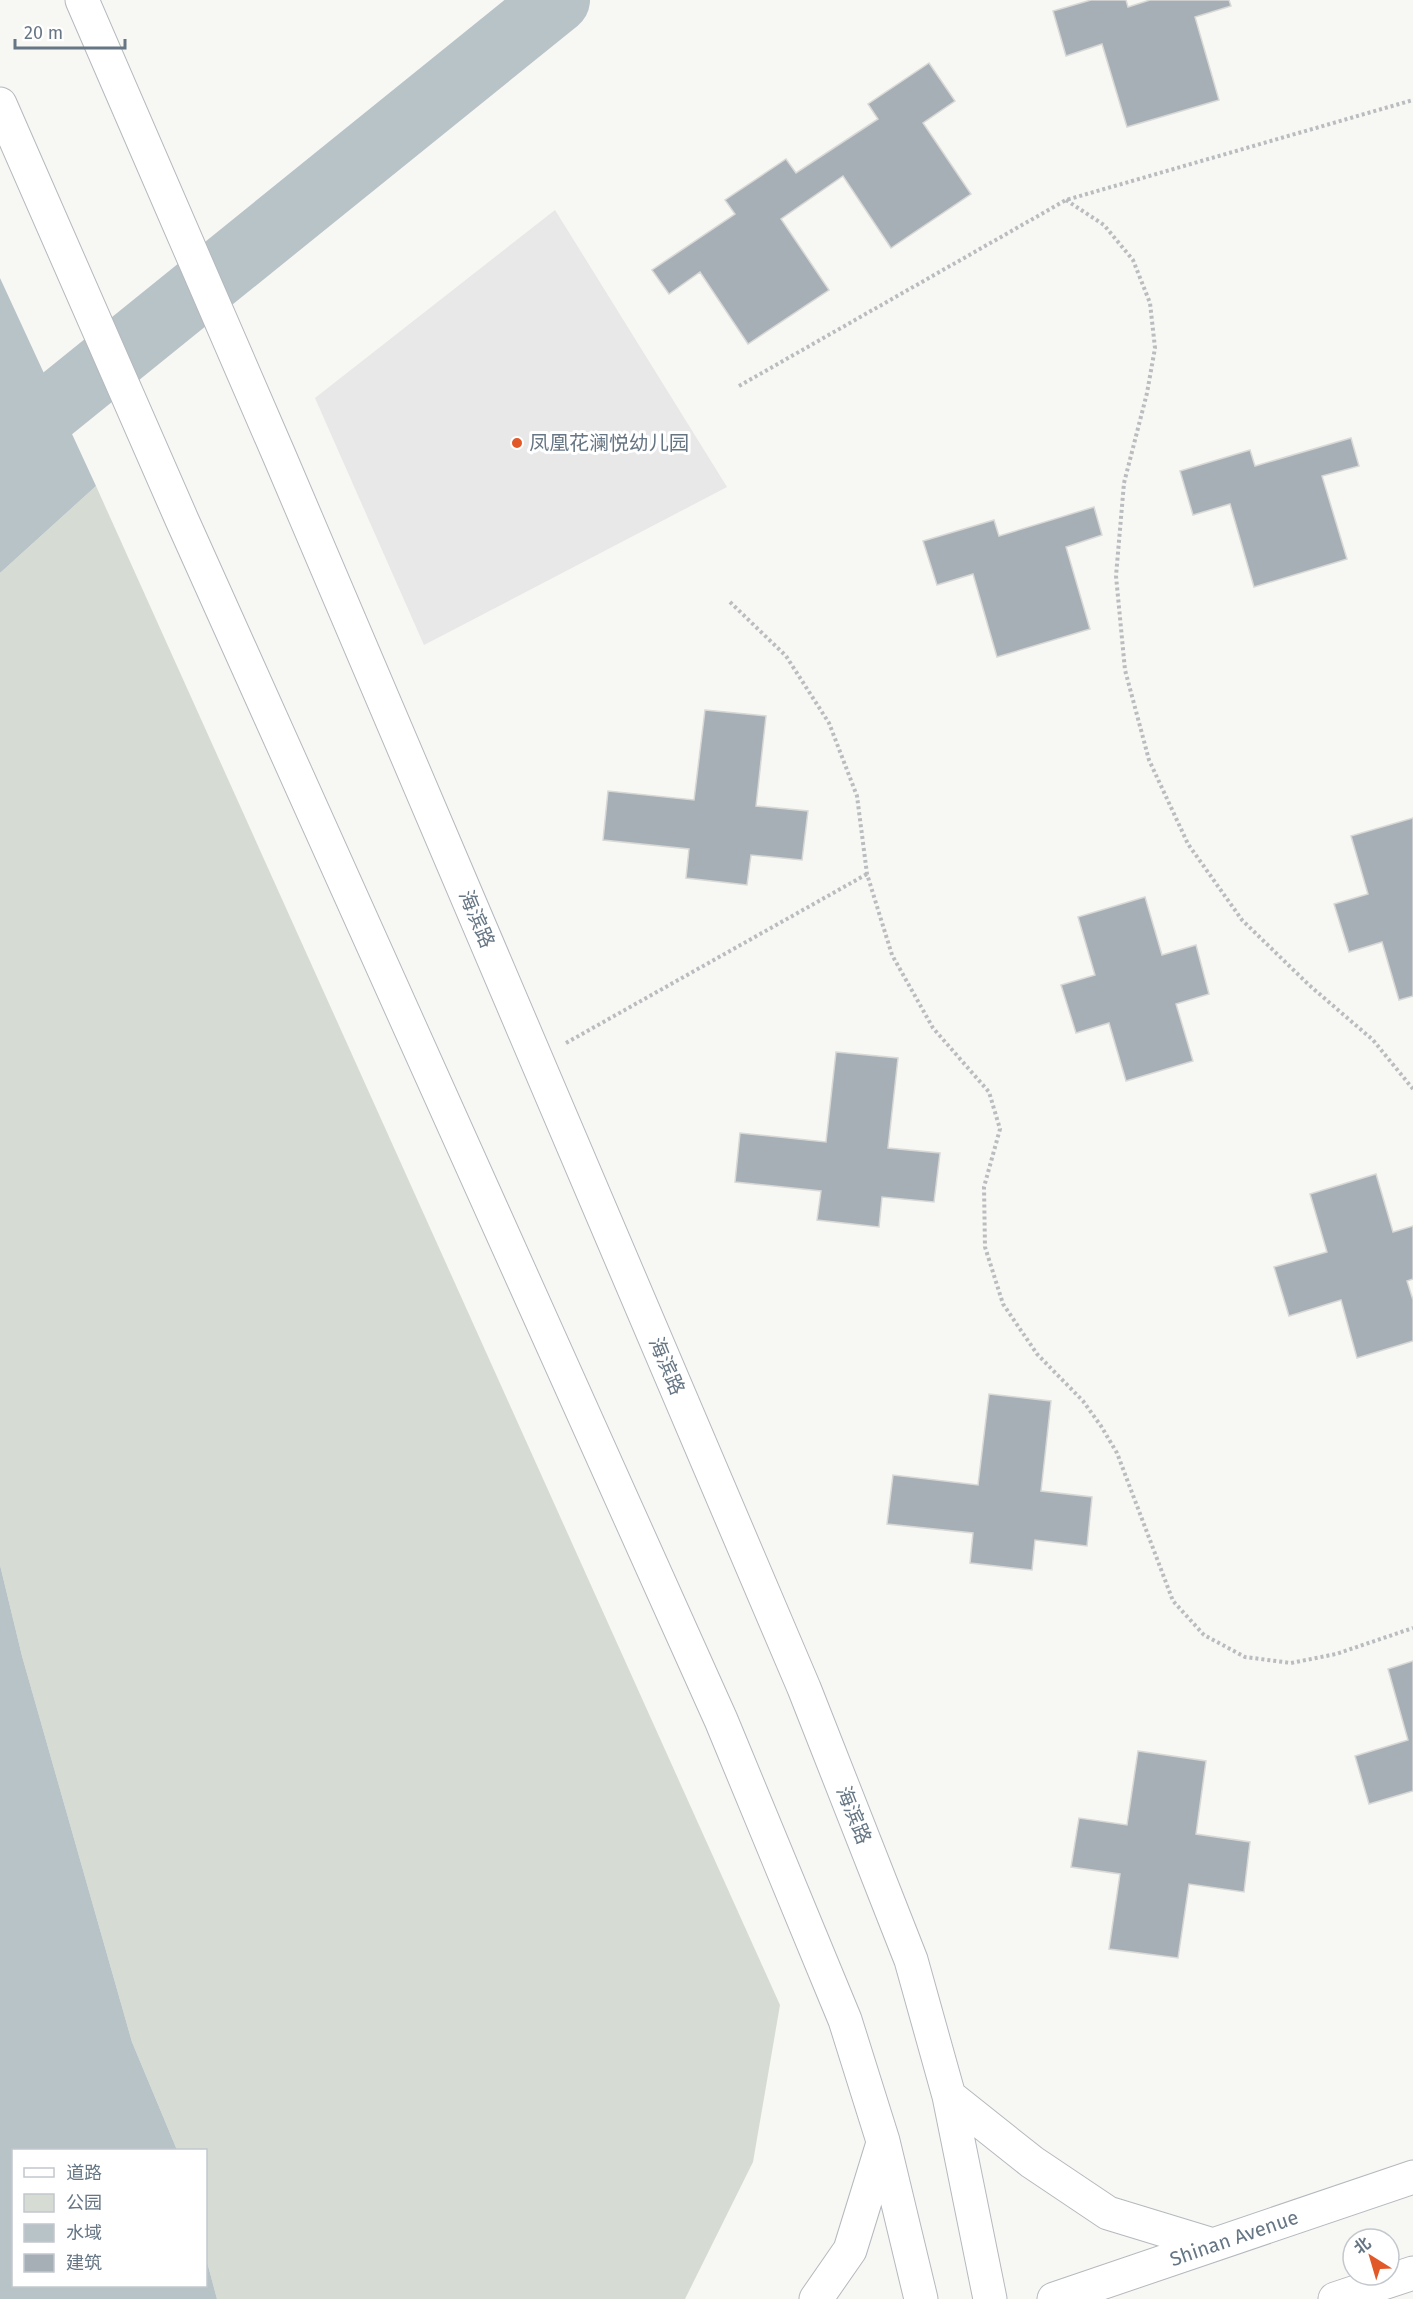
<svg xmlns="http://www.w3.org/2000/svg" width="1413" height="2299" font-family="'Fira Sans','Noto Sans SC',sans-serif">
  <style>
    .built { fill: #e7e8e7 }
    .green { fill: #d6dcd3 }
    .water { fill: #b8c3c8 }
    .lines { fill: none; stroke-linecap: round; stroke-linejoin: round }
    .river { stroke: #b8c3c8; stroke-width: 66 }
    .building { fill: #a6afb5; stroke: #d8d8d6; stroke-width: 1.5 }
    .secondary-casing { stroke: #b4b9be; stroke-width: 35 }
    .path { stroke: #babdbf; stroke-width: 4; stroke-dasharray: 3 3; stroke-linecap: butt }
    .secondary { stroke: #fff; stroke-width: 33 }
    .poi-dot { fill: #e15829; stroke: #fff; stroke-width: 2 }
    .labels { text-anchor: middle; stroke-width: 6; stroke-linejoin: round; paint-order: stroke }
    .poi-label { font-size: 20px; fill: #667684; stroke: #fff; text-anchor: start }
    .street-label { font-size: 20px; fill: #667684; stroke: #fff }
  </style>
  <rect width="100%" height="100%" fill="#f7f7f3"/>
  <path class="built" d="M555 210 727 487 424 645 315 398Z"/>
  <path class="green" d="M96 486 780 2005 753 2162 685 2299H217L206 2258V2150H177L132 2042 22 1656 0 1565V573Z"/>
  <path class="water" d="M0 278 96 486 0 573Z
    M0 1565 22 1656 132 2042 177 2150H14V2286H206V2258L217 2299H0Z"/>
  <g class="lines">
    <path class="river" d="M0 450 557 0"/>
  </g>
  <path class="building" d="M1091 0H1126L1128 7 1150 0H1229L1231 6 1195 17 1219 100 1127 127 1102 44 1066 56 1053 11Z
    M929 63 955 101 923 123 971 194 891 248 843 176 781 219 829 290 748 344 700 272 669 294 652 270 735 214 725 200 786 159 796 173 878 119 868 104Z
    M1351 438 1359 466 1322 476 1347 559 1254 587 1230 504 1193 515 1180 471 1250 450 1255 466Z
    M1094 507 1102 535 1066 547 1090 629 997 657 973 574 937 585 923 541 994 520 999 536Z
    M705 710 766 716 756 806 808 811 802 860 751 855 747 885 686 878 689 849 603 840 608 791 694 800Z
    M1413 818V996L1399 1000 1382 942 1349 952 1334 904 1368 894 1351 836Z
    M1145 897 1162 955 1196 945 1209 994 1176 1004 1193 1061 1126 1081 1109 1023 1076 1033 1061 985 1095 975 1078 917Z
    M836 1052 898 1058 888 1148 940 1153 934 1202 882 1197 879 1227 817 1220 821 1191 735 1182 740 1133 826 1142Z
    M1376 1174 1393 1232 1413 1226V1279L1407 1281 1413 1300V1341L1357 1358 1341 1300 1289 1316 1274 1267 1327 1252 1310 1194Z
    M989 1394 1051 1401 1041 1491 1092 1497 1087 1546 1035 1540 1032 1570 970 1563 973 1533 887 1524 893 1475 978 1485Z
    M1413 1661V1791L1369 1804 1355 1756 1408 1740 1388 1669Z
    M1138 1751 1206 1761 1196 1834 1250 1842 1244 1892 1189 1884 1178 1958 1109 1949 1120 1874 1071 1867 1079 1818 1127 1825Z"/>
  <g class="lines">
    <defs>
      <path id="secondary" d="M82 0 279 455 804 1688 911 1960 949 2096 990 2299
        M0 104 182 520 721 1720 845 2020 883 2141 921 2299
        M949 2096 1032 2162 1108 2213 1213 2245
        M816 2299 850 2250 883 2143
        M1054 2299 1413 2177
        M1335 2299 1413 2273"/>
    </defs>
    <use href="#secondary" class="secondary-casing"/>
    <path class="path" d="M1066 200 1104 225 1133 260 1150 303 1155 348 1147 393 1124 483 1116 576 1125 670 1149 760 1188 844 1242 920 1309 985 1373 1040 1413 1089
      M739 386 1066 200 1413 100
      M730 602 786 656 829 723 857 796 867 874 892 955 933 1028 989 1092 1000 1129 984 1187 985 1247 1003 1304 1037 1354 1083 1401 1101 1426 1117 1453 1173 1601 1204 1635 1245 1657 1291 1663 1336 1654 1413 1628
      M566 1043 867 874"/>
    <use href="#secondary" class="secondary"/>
  </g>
  <circle class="poi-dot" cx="517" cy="443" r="6"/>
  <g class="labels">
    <g class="poi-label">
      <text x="529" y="450">凤凰花澜悦幼儿园</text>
    </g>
    <g class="street-label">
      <text transform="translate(477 919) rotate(67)" y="7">海滨路</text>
      <text transform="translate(667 1366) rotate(67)" y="7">海滨路</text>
      <text transform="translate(854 1815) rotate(68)" y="7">海滨路</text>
      <text transform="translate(1234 2238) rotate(-19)" y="7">Shinan Avenue</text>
    </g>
  </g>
  <rect x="12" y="2149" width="195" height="138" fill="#ffffff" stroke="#c2c8ce" stroke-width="1.5"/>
  <rect x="24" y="2168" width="30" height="9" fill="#ffffff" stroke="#c2c8ce" stroke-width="1.5"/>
  <text x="66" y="2179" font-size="18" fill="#667684">道路</text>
  <rect x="24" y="2194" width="30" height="18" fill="#d6dcd3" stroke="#c2c8ce" stroke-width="1.5"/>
  <text x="66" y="2209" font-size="18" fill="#667684">公园</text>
  <rect x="24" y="2224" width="30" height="18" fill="#b8c3c8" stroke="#c2c8ce" stroke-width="1.5"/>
  <text x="66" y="2239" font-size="18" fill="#667684">水域</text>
  <rect x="24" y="2254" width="30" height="18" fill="#a6afb5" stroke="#c2c8ce" stroke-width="1.5"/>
  <text x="66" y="2269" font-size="18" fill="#667684">建筑</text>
  <g transform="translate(1371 2257) rotate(323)"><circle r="28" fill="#ffffff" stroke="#c2c8ce" stroke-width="1.5"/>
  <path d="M0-4.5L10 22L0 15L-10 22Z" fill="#e15829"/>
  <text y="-9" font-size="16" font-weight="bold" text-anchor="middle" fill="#667684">北</text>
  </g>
  <path d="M15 39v9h110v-9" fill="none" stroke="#667684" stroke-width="3"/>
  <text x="24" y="39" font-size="18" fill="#667684" stroke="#ffffff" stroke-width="4.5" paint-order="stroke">20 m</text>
</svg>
